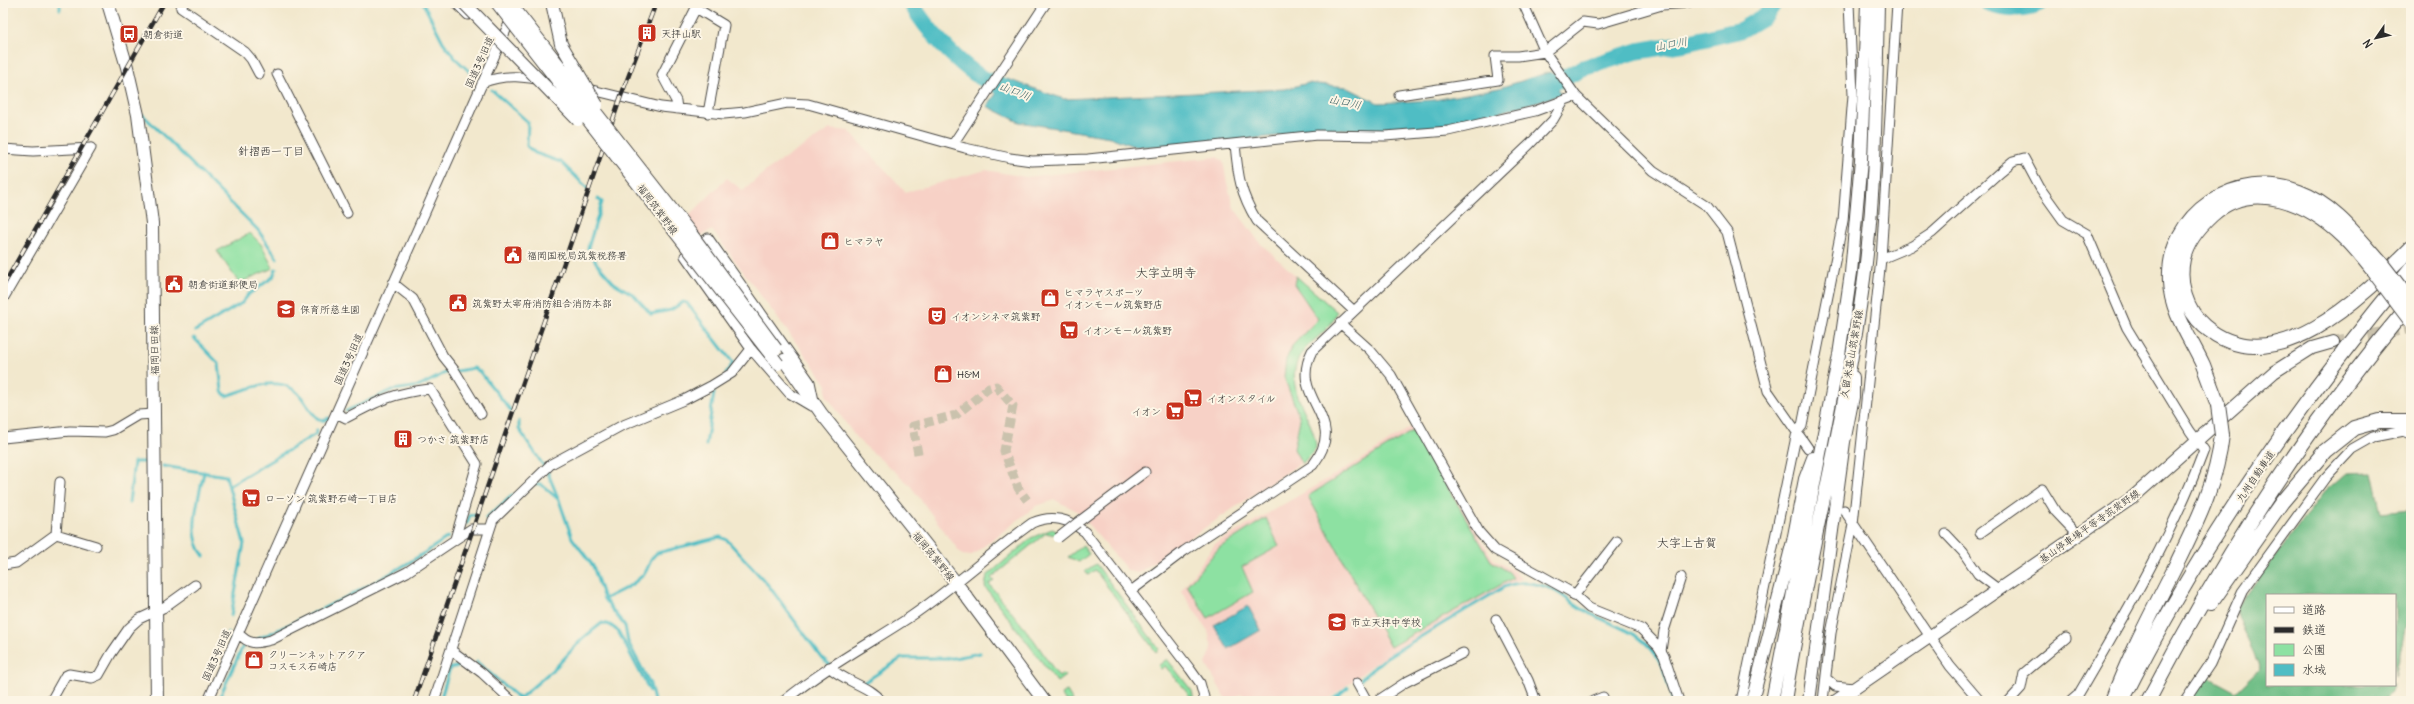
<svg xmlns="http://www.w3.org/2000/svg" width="2414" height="704" font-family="Delius,'Klee One',sans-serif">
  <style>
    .built { fill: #f7d1c6 }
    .green { fill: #8de1a2; stroke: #5c8666 }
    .forest { fill: #72bf88; stroke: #4e755a }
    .water { fill: #4fbdc4; stroke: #3d7478 }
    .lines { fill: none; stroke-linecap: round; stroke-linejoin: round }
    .stream { stroke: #4fbdc4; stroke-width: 3 }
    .river { stroke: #4fbdc4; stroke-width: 17 }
    .minor-tunnel { stroke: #cac2ad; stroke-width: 9; stroke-dasharray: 9 4.5; stroke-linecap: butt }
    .major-tunnel { stroke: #cac2ad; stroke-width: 12; stroke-dasharray: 12 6; stroke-linecap: butt }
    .minor-casing { stroke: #494743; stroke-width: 11 }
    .major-casing { stroke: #494743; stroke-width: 14 }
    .highway-casing { stroke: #494743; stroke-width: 16 }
    .minor { stroke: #fff; stroke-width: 9 }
    .major { stroke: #fff; stroke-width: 12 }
    .highway { stroke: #fff; stroke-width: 14 }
    .rail-casing { stroke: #2b2b2b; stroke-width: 4.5 }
    .rail { stroke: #fcf5e5; stroke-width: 3; stroke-dasharray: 9; stroke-linecap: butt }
    .minor-bridge-casing { stroke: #494743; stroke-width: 11; stroke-linecap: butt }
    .major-bridge-casing { stroke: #494743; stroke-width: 14; stroke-linecap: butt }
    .highway-bridge-casing { stroke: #494743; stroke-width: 16; stroke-linecap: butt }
    .minor-bridge { stroke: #fff; stroke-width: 9 }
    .major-bridge { stroke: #fff; stroke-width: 12 }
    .highway-bridge { stroke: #fff; stroke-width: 14 }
    .labels { text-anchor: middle; stroke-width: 4; stroke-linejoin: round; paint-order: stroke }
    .poi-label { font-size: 10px; fill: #2b2b2b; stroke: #fcf5e5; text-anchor: start }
    .street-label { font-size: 10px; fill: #2b2b2b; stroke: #fcf5e5 }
    .water-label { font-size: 11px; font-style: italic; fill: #385e61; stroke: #fcf5e5 }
    .neighbourhood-label { font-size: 11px; fill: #2b2b2b; stroke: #fcf5e5 }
    .quarter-label { font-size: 12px; fill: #2b2b2b; stroke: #fcf5e5 }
  </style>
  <rect width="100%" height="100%" fill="#fcf5e5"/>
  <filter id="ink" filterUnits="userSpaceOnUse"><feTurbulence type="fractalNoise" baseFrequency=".025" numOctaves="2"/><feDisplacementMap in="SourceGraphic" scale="8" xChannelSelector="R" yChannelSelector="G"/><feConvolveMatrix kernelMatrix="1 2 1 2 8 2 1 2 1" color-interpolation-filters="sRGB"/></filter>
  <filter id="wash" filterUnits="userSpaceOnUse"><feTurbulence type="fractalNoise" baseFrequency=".012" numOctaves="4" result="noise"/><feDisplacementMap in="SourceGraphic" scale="16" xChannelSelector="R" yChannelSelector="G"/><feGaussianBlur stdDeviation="0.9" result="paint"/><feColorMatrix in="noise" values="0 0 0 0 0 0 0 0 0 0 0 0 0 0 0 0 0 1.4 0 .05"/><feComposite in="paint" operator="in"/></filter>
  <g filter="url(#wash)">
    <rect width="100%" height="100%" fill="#f2e8cd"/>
    <path class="built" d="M830 129 849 131 906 192 986 170 1026 177 1217 157 1223 161 1227 183 1234 208 1260 243 1333 310 1303 347 1295 361 1293 389 1304 415 1302 462 1138 573 1128 571 1077 511 1055 500 1036 506 971 556 962 555 909 484 857 439 826 395 827 385 820 375 712 230 700 236 688 217 727 178 743 191 767 170Z
      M1414 425 1493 559 1514 571 1522 579 1514 581 1382 658 1326 701H1247L1242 694 1227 701 1206 664 1212 649 1208 631 1181 591 1215 544 1367 456Z"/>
    <path class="green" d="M250 233 261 244 273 268 239 283 217 251Z
      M1296 276 1337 312C1331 333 1304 342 1297 362 1285 393 1315 418 1316 448L1302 464 1294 449 1300 419 1284 377 1286 360 1292 346 1318 319 1294 284Z
      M1414 430 1491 561 1509 572 1513 578 1390 647 1308 496Z
      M1266 518 1279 546 1242 567 1253 592 1208 618 1187 585 1219 548Z
      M1052 529 1059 532 1056 535 1046 533 991 578 994 581 989 584 1034 640 1059 677 1063 674 1065 676 1057 682 985 587 987 576 1031 538Z
      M1083 545 1089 554 1079 562 1068 557Z
      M1096 564 1159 649 1156 652 1095 570 1088 575 1085 571Z
      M1167 659 1192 691 1194 701 1165 666 1161 669 1158 666Z
      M1067 691 1073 701H1066L1061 694Z"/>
    <path class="forest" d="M2372 472 2381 513 2411 510V619L2406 624 2395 677V595H2267V685H2393L2392 692 2379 701H2185L2206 676 2236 692 2260 669 2235 609 2324 492 2346 473Z"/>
    <path class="water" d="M1550 72 1561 95 1486 116 1428 128 1382 130 1342 129 1173 147 1133 146 1110 137 1019 122 987 106 1007 79 1064 99 1285 89 1308 83 1346 87 1378 103 1434 100 1499 88Z
      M1248 606 1261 630 1228 649 1214 625Z"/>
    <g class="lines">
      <path class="stream" d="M60 3V9
        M423 3 443 42 455 58 472 74
        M492 90 528 122 527 146 535 153 561 162 588 189
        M143 115 258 230 277 258
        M598 199 602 202 588 248 597 264 614 283 634 295 651 314 671 310 683 302 687 303 733 363 726 373
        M195 331 242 303 249 294 273 277 276 269
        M194 338 219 364 222 391 226 396C251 388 283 372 302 398 308 406 313 417 322 421L329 418
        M346 411 392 390 420 386 445 373 474 368 480 372 512 412
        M519 421V429L547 471 559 500
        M706 445 714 393
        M163 466 226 476 244 543 231 616
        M204 472C199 497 186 535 204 556
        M535 484H541L559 500 572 538 593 566 604 599 625 626 628 642 650 684 654 701
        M230 485 316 434 317 430
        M129 503 134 462H146
        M486 518 513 495
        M467 523 470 515H476
        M604 599C618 592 633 586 644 574 650 567 649 558 657 553L720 537 727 540 769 586 822 658 830 665
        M228 639V633
        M258 639C323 609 389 579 448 537
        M477 662 522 701
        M1361 679 1385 658 1504 587C1517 582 1526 582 1540 585 1558 589 1571 604 1587 612 1611 625 1640 631 1656 655 1665 667 1668 687 1673 701
        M863 683 902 658H954L980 653
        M519 699 557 666 582 639 602 623 610 625 618 631 650 691
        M218 701 243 646
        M440 701 450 668 459 666
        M1331 701 1348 687"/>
      <path class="river" d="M911 3C926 29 961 68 988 81 999 86 1012 90 1023 94
        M1988 3C2004 8 2024 11 2040 3
        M1531 86 1560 80 1583 68 1638 51 1686 43 1741 30 1766 15 1774 3"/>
    </g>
  </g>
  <g filter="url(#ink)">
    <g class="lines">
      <path class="minor-tunnel" d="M1849 221 1876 225
        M918 454 913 426 956 415 989 388 996 386 1013 406 1004 451 1018 488 1027 500"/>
      <path class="major-tunnel" d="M2333 342 2409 328"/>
      <defs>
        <path id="minor" d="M183 3 181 8 245 52 251 59 259 74
          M456 3 468 15
          M1523 3 1545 52 1576 96 1653 171 1707 206 1727 232 1768 391 1808 448
          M277 74 347 213
          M482 83C510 71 534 79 563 84
          M584 88 661 107 724 114 745 112 787 103 808 104 965 148 1010 158 1032 161 1088 159 1317 135 1385 136 1448 131 1535 111 1576 96
          M1399 95 1498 80 1495 56H1518L1545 52 1583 22 1598 24 1662 5 1690 3
          M677 109 676 101 662 75 696 8 724 25 708 113
          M953 144 1046 3
          M1235 144C1238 176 1240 193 1257 221L1354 311
          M3 149 33 151 91 148
          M1881 259 1912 246 1932 233 2001 171 2013 161 2024 158 2040 188 2063 220 2087 234 2127 328 2190 431 2204 450C2172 536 2124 616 2078 695L2071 701
          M393 283 413 299 443 356 455 371 481 414
          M3 299 91 148
          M1340 323 1370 350 1391 375 1479 532 1495 550 1571 592 1589 608 1641 629 1658 646 1664 656 1679 701
          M811 406 789 393 751 349 685 256 708 238 810 382 814 401
          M336 413 346 418C378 401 393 393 430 389L477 464 455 539
          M3 438 70 431 105 432 113 430 138 415 154 414
          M1844 510 1950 666 1980 701
          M1077 523 1145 472
          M1980 533 2042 489 2056 512 2077 534
          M56 534 96 546
          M1946 534 1963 552 1978 574 1998 589
          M3 565 16 563 56 534 60 482
          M1131 591 1184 551 1313 465C1351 415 1287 401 1312 351L1530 144 1553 120 1564 101
          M1574 596 1617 541
          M1496 619 1528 680 1536 701
          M238 633C249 645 256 644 271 640L407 572 471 529H489
          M451 650 482 673 512 701
          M1661 651 1664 631 1681 577
          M829 667C845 682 868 685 881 701
          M1826 678 1835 686 1854 688
          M1357 683 1367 701
          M51 701 65 676 69 674 92 678 99 675 111 654 129 628 139 619 163 608 195 585
          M208 701 518 3
          M434 701 493 520 551 464 621 426 686 399 711 386 732 373 751 349
          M784 701C823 669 867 645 910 617 953 588 990 553 1032 523 1053 514 1068 519 1085 532L1190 669 1200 683 1205 701
          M1377 701 1406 682 1463 653
          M1593 701 1603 697
          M1741 701 1797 432 1802 426 1843 221 1853 95 1849 3
          M1823 701 1831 633 1853 524 1881 259 1897 3
          M2009 701 2021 688 2024 673 2066 638
          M2185 701 2210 664 2242 592 2325 478 2352 449 2373 437 2404 431 2411 434"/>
        <path id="major" d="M108 3 127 67 138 115 152 223 157 701
          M784 360 821 413 957 584 1044 701
          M1752 701 1793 541 1805 479 1813 458
          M1772 701 1839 355 1851 273 1861 160 1867 3
          M1785 701C1807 560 1845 421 1864 279 1876 188 1876 95 1878 3
          M1809 701 1844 442 1853 397V377
          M1836 701 2132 498 2274 372 2312 348 2333 342"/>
        <path id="highway" d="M2372 269C2363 258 2354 246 2344 237 2310 204 2253 177 2212 215 2199 227 2187 241 2183 259 2178 283 2186 310 2204 326 2274 386 2363 296 2411 248
          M2218 405C2213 392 2208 378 2203 365 2191 339 2171 312 2170 282 2166 213 2238 168 2299 192 2334 205 2357 236 2380 262
          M2211 603 2282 502 2325 451 2354 428 2379 421H2411
          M2112 701C2130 653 2154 609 2177 563 2197 522 2217 482 2222 435
          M2122 701C2199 545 2300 401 2411 268
          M2148 701C2221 560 2307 425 2411 303"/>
      </defs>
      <use href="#minor" class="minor-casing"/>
      <use href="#major" class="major-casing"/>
      <use href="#highway" class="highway-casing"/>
      <use href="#minor" class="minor"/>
      <use href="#major" class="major"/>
      <use href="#highway" class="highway"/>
      <defs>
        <path id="rail" d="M3 286 164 3
          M414 701 621 96 656 3"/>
      </defs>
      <use href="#rail" class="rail-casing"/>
      <use href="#rail" class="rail"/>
      <defs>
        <path id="minor-bridge" d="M1058 538 1077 523"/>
        <path id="major-bridge" d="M464 3 578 120
          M497 3 778 364
          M510 3 692 235 776 349
          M552 3 561 44 597 105"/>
        <path id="highway-bridge" d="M2380 262 2411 302
          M2372 269 2411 321
          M2218 405 2222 435"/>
      </defs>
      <use href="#minor-bridge" class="minor-bridge-casing"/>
      <use href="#major-bridge" class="major-bridge-casing"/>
      <use href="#highway-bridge" class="highway-bridge-casing"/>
      <use href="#minor-bridge" class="minor-bridge"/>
      <use href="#major-bridge" class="major-bridge"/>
      <use href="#highway-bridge" class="highway-bridge"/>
    </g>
  </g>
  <defs>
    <symbol id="building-square" viewBox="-11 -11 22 22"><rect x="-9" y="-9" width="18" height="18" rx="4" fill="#c8321e" stroke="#fcf5e5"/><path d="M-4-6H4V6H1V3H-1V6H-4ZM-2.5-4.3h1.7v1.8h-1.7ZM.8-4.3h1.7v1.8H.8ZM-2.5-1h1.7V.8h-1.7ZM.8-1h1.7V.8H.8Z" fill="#fff"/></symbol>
    <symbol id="bus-square" viewBox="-11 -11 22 22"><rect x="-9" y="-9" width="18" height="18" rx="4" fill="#c8321e" stroke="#fcf5e5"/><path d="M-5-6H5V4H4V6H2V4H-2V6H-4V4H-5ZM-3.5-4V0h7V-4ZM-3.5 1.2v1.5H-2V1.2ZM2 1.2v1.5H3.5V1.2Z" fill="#fff"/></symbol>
    <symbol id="shop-square" viewBox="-11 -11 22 22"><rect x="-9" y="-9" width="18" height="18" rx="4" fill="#c8321e" stroke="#fcf5e5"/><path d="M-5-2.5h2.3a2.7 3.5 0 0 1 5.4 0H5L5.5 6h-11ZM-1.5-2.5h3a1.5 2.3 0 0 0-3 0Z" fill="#fff"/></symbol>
    <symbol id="civic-square" viewBox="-11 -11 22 22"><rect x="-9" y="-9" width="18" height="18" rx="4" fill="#c8321e" stroke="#fcf5e5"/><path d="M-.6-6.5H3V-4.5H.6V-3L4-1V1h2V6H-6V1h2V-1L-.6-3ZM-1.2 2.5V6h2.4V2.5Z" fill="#fff"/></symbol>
    <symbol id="school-square" viewBox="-11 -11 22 22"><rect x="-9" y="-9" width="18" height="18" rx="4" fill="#c8321e" stroke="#fcf5e5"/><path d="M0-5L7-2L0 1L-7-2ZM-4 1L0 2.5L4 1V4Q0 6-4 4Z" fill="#fff"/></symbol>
    <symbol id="theatre-square" viewBox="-11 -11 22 22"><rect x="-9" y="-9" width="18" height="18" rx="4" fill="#c8321e" stroke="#fcf5e5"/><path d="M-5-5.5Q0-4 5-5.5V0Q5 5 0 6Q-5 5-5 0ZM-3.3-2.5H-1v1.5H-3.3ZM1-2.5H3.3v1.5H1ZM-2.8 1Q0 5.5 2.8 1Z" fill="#fff"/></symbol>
    <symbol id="supermarket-square" viewBox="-11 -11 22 22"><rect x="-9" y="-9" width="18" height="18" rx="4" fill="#c8321e" stroke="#fcf5e5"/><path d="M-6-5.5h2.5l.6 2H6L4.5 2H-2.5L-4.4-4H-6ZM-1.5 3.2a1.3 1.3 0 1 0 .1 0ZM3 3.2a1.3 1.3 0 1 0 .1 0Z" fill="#fff"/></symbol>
  </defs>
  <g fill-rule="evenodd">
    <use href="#building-square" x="636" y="22" width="22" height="22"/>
    <use href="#bus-square" x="118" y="23" width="22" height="22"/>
    <use href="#shop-square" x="819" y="230" width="22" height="22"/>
    <use href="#civic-square" x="502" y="244" width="22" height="22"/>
    <use href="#civic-square" x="163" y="273" width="22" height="22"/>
    <use href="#shop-square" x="1039" y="287" width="22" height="22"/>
    <use href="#civic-square" x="447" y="292" width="22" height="22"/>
    <use href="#school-square" x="275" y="298" width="22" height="22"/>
    <use href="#theatre-square" x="926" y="305" width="22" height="22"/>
    <use href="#supermarket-square" x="1058" y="319" width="22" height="22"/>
    <use href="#shop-square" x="932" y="363" width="22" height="22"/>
    <use href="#supermarket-square" x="1182" y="387" width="22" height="22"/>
    <use href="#supermarket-square" x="1164" y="400" width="22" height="22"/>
    <use href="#building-square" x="392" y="428" width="22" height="22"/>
    <use href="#supermarket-square" x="240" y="487" width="22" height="22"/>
    <use href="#school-square" x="1326" y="611" width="22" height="22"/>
    <use href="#shop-square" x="243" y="649" width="22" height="22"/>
  </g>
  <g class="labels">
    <g class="poi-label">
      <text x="661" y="37">天拝山駅</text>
      <text x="143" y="38">朝倉街道</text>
      <text x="844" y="245">ヒマラヤ</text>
      <text x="527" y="259">福岡国税局筑紫税務署</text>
      <text x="188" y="288">朝倉街道郵便局</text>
      <text x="1064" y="296">ヒマラヤスポーツ<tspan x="1064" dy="12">イオンモール筑紫野店</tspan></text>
      <text x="472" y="307">筑紫野太宰府消防組合消防本部</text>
      <text x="300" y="313">保育所慈生園</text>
      <text x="951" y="320">イオンシネマ筑紫野</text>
      <text x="1083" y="334">イオンモール筑紫野</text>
      <text x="957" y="378">H&amp;M</text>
      <text x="1207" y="402">イオンスタイル</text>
      <text x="1161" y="415" text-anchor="end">イオン</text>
      <text x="417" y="443">つかさ 筑紫野店</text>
      <text x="265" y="502">ローソン 筑紫野石崎一丁目店</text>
      <text x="1351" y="626">市立天拝中学校</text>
      <text x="268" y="658">クリーンネットアクア<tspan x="268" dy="12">コスモス石崎店</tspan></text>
    </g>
    <g class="street-label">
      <text transform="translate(479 62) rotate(-66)" y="4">国道3号旧道</text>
      <text transform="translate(658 209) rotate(53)" y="4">福岡筑紫野線</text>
      <text transform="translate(154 350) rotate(-91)" y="4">福岡日田線</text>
      <text transform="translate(1851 354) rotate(-80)" y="4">久留米基山筑紫野線</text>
      <text transform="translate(348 359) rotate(-66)" y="4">国道3号旧道</text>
      <text transform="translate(2255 476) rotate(-56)" y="4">九州自動車道</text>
      <text transform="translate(2089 526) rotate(-35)" y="4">基山停車場平等寺筑紫野線</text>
      <text transform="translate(934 556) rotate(51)" y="4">福岡筑紫野線</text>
      <text transform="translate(216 655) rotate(-66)" y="4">国道3号旧道</text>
    </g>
    <g class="water-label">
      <text transform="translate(1671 44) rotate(-11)" y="4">山口川</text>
      <text transform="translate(1015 91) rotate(21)" y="4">山口川</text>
      <text transform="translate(1345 102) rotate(12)" y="4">山口川</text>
    </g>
    <g class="neighbourhood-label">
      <text x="271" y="155">針摺西一丁目</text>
    </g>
    <g class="quarter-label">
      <text x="1166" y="277">大字立明寺</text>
      <text x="1687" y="547">大字上古賀</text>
    </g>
  </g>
  <rect width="2414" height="704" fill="none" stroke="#fcf5e5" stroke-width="16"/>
  <rect x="2266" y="594" width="130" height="92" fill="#fcf5e5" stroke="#a8a49b"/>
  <rect x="2274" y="607" width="20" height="6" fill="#ffffff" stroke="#a8a49b"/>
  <text x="2302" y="614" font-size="12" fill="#2b2b2b">道路</text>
  <rect x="2274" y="627" width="20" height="6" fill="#2b2b2b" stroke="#a8a49b"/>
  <text x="2302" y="634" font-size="12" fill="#2b2b2b">鉄道</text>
  <rect x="2274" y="644" width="20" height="12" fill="#8de1a2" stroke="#a8a49b"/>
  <text x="2302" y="654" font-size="12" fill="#2b2b2b">公園</text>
  <rect x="2274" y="664" width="20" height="12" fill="#4fbdc4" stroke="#a8a49b"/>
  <text x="2302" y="674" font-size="12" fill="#2b2b2b">水域</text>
  <g transform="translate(2376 38) rotate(236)" stroke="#fcf5e5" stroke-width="3" paint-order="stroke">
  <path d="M0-3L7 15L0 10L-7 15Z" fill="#2b2b2b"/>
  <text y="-6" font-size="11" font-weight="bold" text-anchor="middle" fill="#2b2b2b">N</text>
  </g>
</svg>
